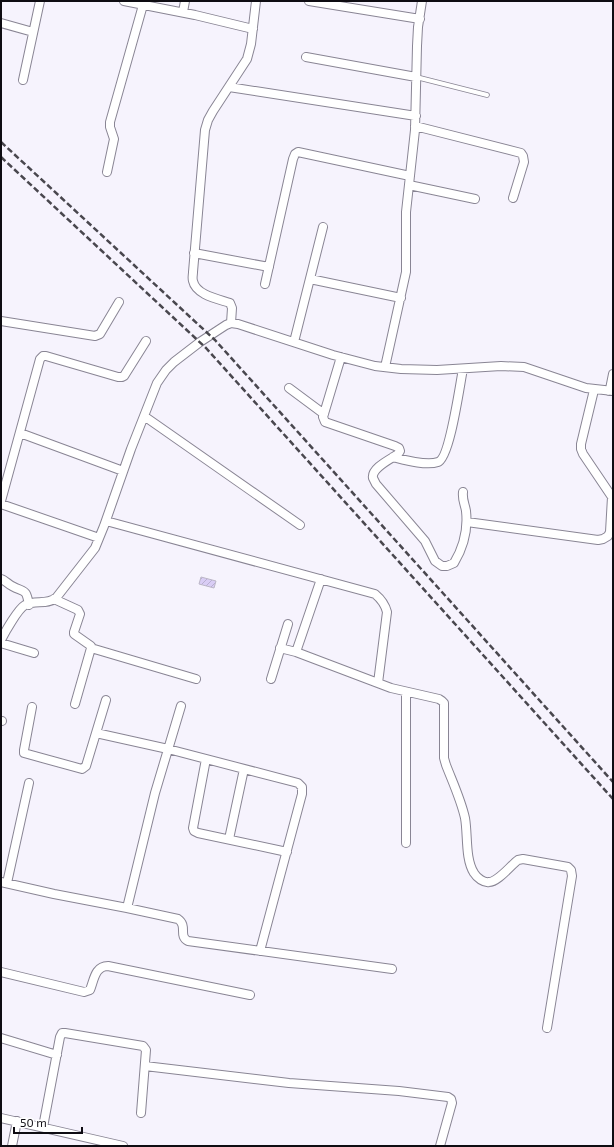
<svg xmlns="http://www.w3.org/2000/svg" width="614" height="1147" font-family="'Exo 2',sans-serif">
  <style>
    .building { fill: url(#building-hatch); stroke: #bcb7c7 }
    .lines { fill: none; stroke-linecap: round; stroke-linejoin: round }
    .service-casing { stroke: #898594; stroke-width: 5.5 }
    .minor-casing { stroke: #898594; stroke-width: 10 }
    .service { stroke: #fff; stroke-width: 4 }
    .minor { stroke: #fff; stroke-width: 8 }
    .rail { stroke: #49474e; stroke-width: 2.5; stroke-dasharray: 6 3; stroke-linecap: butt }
  </style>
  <defs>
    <pattern id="building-hatch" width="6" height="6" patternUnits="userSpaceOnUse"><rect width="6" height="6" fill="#d9cdf5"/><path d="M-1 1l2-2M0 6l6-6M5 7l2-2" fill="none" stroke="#b9afd1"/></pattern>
  </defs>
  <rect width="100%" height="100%" fill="#f6f3fd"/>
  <path class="building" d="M201 577 216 581 214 588 199 584Z"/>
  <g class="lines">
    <defs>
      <path id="service" d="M416 77 487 95"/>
      <path id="minor" d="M124 1 195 15 253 29
        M309 1 420 19
        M183 12 185 1
        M1 23 33 32
        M306 57 416 77
        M23 80 40 1
        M229 87 416 116
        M415 126 521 153 523 156 524 162 513 198
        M107 172 114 139 110 127V122L143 5
        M409 185 475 199
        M194 253 269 267
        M310 279 401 298
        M265 284 293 159 295 154 298 152 410 176
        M1 321 95 336 100 334 119 302
        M231 323 232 308 230 303C218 299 196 295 193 281 192 278 193 275 193 272L205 130 208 120 213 111 247 59 251 44 256 1
        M294 342 323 227
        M341 357 323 417 325 422 395 446 399 448 400 451 398 454C391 459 371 468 373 478 374 480 375 482 376 484L425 541 435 561 442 566H447L454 563C463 548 468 529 466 511 465 504 462 500 463 492
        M385 367 406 272V212L415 130 417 46 418 27 422 1
        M289 388 324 414
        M608 391 610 389 613 374
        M144 416 300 525
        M20 433 123 471
        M393 457C405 460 426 466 438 462 450 458 460 383 463 369
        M1 501 40 359 43 356H46L118 377H122L124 376 146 341
        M1 504 99 538
        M106 521 375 594C381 599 385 604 387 612L378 683
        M467 522 598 540 603 539 608 536 610 532 612 497 583 454 581 449V444L594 390
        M1 579C5 580 8 584 12 586 25 593 26 588 29 605
        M54 599 78 610 80 614 74 632V634L91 646V648L75 704
        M1 640C5 632 18 609 25 605 35 600 47 605 56 598L95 548 104 526 131 449 157 383 166 370 174 362 200 342 226 325 231 323 238 324 333 355 375 366 401 369 437 370 501 366 524 367 586 388 613 391
        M1 643 34 653
        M91 648 196 679
        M280 648 296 652 391 688 439 699 442 701 444 703V758L446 765C453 783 461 800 465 818 468 835 465 859 474 873 477 878 484 883 489 882 498 882 511 865 518 860L523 859 568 867 571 870 572 876 547 1028
        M296 652 321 579
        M271 679 288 624
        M406 692V843
        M32 707 24 750V753L82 769 86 766 106 700
        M1 721H2
        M96 733 168 749 298 783 302 787V794L260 951
        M206 759 193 828 194 831 198 833 287 852
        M229 839 244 769
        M1 882 54 894 127 908 178 919C188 926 178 936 188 941L392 969
        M7 883 29 783
        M127 908 155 793 181 706
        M1 972 84 992 90 990C94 980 95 966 108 966L250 995
        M1 1038 57 1055
        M145 1066 289 1083 399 1091 448 1097 451 1099 452 1103 440 1146
        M1 1118 123 1146
        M43 1127 60 1037 62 1033H65L143 1046 146 1050 141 1113
        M12 1146 17 1121"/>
    </defs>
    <use href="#service" class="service-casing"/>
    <use href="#minor" class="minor-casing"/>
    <use href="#service" class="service"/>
    <use href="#minor" class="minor"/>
    <path class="rail" d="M1 142 215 340 613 782
      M1 157 206 348 613 799"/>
  </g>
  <rect width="614" height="1147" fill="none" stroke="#0e0c12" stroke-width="4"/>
  <path d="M14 1127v6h68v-6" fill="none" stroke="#0e0c12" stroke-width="2"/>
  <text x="20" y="1127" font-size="12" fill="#0e0c12" stroke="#ffffff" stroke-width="3" paint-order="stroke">50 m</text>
</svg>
